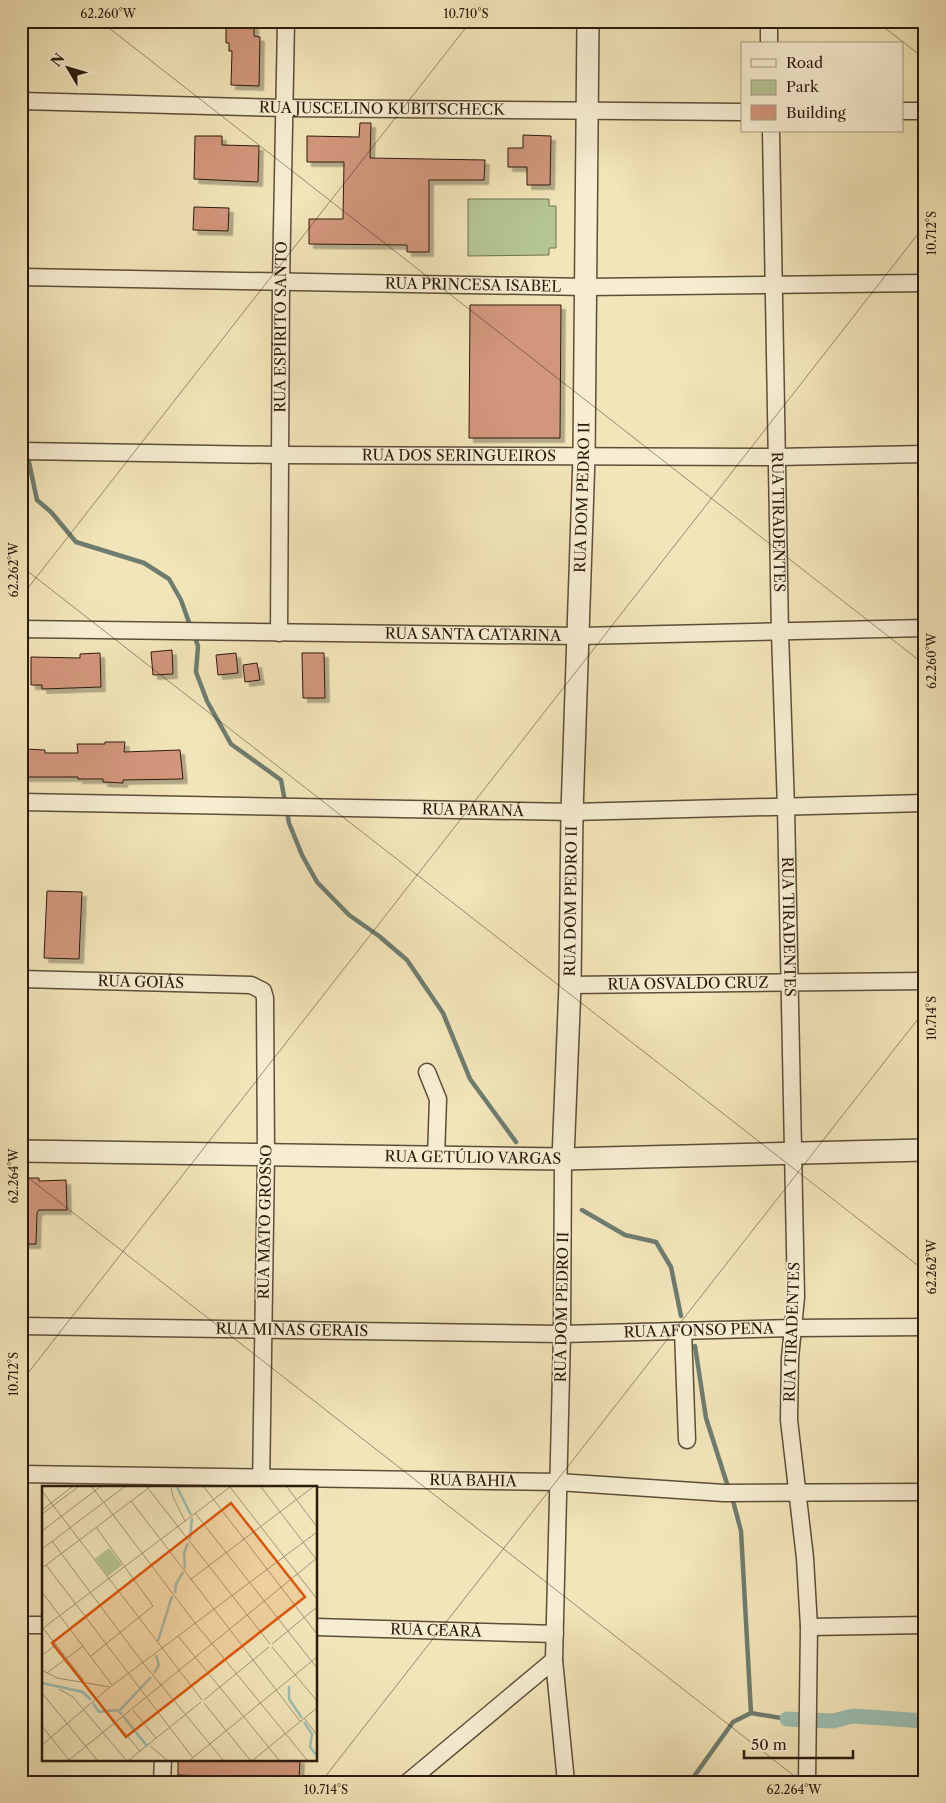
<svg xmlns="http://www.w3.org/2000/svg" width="946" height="1803" font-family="'Libre Caslon Text',serif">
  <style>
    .green { fill: #b5c694; stroke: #707050 }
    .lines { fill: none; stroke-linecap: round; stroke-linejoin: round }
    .stream { stroke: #6e7d70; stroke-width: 4.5 }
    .canal { stroke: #9bbfb2; stroke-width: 15 }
    .building { fill: #d2967b; stroke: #2b1b0d; filter: url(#shadow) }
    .minor-casing { stroke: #5d4e38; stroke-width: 19 }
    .tertiary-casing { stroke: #5d4e38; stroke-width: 24 }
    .minor { stroke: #f7eed2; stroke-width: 16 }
    .tertiary { stroke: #f7eed2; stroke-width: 21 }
    .ticks { fill: none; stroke: #2b1b0d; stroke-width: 1; stroke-opacity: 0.45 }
    .labels { text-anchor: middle; stroke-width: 4; stroke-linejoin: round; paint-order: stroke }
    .street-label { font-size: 15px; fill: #2b1b0d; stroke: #f7eed2 }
    .inset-river { fill: none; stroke: #9bbfb2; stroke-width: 2.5 }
    .inset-road { fill: none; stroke: #a29474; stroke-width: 1 }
    .view { fill: #df560c; fill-opacity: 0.15; stroke: #df560c; stroke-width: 2.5 }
    .inset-edge { fill: none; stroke: #2b1b0d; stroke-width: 2.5 }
    .neatline { fill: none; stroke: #2b1b0d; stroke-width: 2 }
    .ticks-label { font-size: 12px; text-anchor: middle; fill: #2b1b0d }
  </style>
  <defs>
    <filter id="shadow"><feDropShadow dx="4.5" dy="4.5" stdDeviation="0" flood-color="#0004"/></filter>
  </defs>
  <rect width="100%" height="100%" fill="#f2e5b9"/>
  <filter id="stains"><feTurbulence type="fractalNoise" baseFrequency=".004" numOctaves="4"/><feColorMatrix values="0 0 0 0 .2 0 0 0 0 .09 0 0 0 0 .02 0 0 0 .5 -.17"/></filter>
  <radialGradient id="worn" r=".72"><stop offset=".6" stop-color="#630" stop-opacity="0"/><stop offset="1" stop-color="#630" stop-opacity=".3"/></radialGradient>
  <path class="green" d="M468 199H549V206H556V248H549V255L468 256Z"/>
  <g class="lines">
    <path class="stream" d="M21 425 37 500 51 512 76 542 144 563 169 579 181 600 191 628
      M194 635 198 646 196 672 207 701 231 744 281 780 289 823 302 855 317 882 349 915 379 936 407 960 443 1013 470 1079 516 1142
      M582 1210 625 1235 656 1242 671 1267 681 1316
      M695 1346 706 1418 729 1490
      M732 1497 741 1531 751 1713
      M690 1782 733 1722 751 1713 787 1719"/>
    <path class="canal" d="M787 1719 833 1721 853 1716 925 1721"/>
  </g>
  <path class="building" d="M226 21H254V36L260 37 259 86 231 85 232 51H229V43H226Z
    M360 123H371L370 158 485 160 484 180H429V252H407V245L309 244V219H343L344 162H307V136L359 137Z
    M523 135 551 136 550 185H527V167H508V148H523Z
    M195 136H222V145L259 146 258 182 194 179Z
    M194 207 229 208 228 231 193 230Z
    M470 305H561L560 438H469Z
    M172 650 173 674 153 675 151 652Z
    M100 653 101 687 42 689V685H31V657L80 658V654Z
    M236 653 238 673 218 675 216 655Z
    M302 653H324L325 698H303Z
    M257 663 260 680 245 682 243 665Z
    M105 742H125L124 752 180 750 183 779 123 780V783L103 782V779H78V777H25L26 749 45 750V753H78L77 744H105Z
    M47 891 82 892 79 959 44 958Z
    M21 1178H39V1181L66 1180 67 1210H39L37 1213 36 1244H21Z
    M178 1759H300L299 1779 178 1775Z"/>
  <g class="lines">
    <defs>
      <g id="minor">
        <path d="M769 21V44"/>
        <path id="s1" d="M21 101 285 108 742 112"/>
        <path d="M902 111H925"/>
        <path id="s2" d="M771 131 780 633 786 808 796 1297 790 1358 789 1420 805 1558 809 1627 807 1782"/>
        <path id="s3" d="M21 277 586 287 925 283"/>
        <path id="s4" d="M21 451 279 455 777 457 925 454"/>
        <path id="s5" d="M21 629 579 636 925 628"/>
        <path id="s6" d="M279 633 281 283 286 21"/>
        <path id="s7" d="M21 802 572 812 925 803"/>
        <path id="s8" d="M21 979 251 985 263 991 265 998 266 1155 261 1487"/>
        <path id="s9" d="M570 985 925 981"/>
        <path d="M427 1072 438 1099 436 1157"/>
        <path d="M563 1159 562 1334 554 1660 566 1782"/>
        <path id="s10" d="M21 1326 562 1334 793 1328 925 1327"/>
        <path d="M683 1331 687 1440"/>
        <path id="s11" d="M21 1474 558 1482 724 1493 925 1492"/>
        <path d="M21 1625H44"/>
        <path id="s12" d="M316 1627 555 1634"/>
        <path d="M809 1627 925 1625"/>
        <path d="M162 1782 163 1759"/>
        <path d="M408 1782 554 1660"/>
      </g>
      <g id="tertiary">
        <path id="s13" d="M21 1151 563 1159 925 1150"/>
        <path id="s14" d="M563 1159 570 985 572 812 584 456 588 21"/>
      </g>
    </defs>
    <use href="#minor" class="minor-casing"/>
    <use href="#tertiary" class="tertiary-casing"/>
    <use href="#minor" class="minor"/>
    <use href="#tertiary" class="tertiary"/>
  </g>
  <path class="ticks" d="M100 21 925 665M876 21 925 59M21 566 925 1271M21 597 471 21M21 1172 802 1782M21 1382 925 225M21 1778 27 1782M321 1782 925 1010"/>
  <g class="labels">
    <g class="street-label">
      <text dy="5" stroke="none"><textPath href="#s1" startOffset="361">RUA JUSCELINO KUBITSCHECK</textPath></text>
      <text dy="5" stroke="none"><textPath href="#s3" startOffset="452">RUA PRINCESA ISABEL</textPath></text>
      <text dy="5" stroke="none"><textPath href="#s6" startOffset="306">RUA ESPÍRITO SANTO</textPath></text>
      <text dy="5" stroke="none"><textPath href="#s4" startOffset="438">RUA DOS SERINGUEIROS</textPath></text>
      <text dy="5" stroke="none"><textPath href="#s14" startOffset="662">RUA DOM PEDRO II</textPath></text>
      <text dy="5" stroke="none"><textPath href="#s2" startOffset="391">RUA TIRADENTES</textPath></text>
      <text dy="5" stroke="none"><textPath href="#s5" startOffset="452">RUA SANTA CATARINA</textPath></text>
      <text dy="5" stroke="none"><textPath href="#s7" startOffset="452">RUA PARANÁ</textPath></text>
      <text dy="5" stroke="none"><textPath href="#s14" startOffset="258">RUA DOM PEDRO II</textPath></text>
      <text dy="5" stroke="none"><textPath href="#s2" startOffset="796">RUA TIRADENTES</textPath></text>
      <text dy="5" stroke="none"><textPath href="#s8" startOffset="120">RUA GOIÁS</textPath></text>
      <text dy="5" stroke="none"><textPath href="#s9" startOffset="118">RUA OSVALDO CRUZ</textPath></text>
      <text dy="5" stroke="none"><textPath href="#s13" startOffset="452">RUA GETÚLIO VARGAS</textPath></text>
      <text transform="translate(265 1222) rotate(-89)" y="5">RUA MATO GROSSO</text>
      <text transform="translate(562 1307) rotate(-89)" y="5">RUA DOM PEDRO II</text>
      <text dy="5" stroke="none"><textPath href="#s10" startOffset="271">RUA MINAS GERAIS</textPath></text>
      <text dy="5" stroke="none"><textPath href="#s10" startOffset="678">RUA AFONSO PENA</textPath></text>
      <text transform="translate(792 1332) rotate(-88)" y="5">RUA TIRADENTES</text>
      <text dy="5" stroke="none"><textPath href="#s11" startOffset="452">RUA BAHIA</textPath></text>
      <text dy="5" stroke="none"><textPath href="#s12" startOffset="120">RUA CEARÁ</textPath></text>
    </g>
  </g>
  <g transform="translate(42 1486)">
    <rect width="275" height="275" fill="#f2e5b9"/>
    <path d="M67 62 80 79 66 90 53 73Z" fill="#b5c694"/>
    <path class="inset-river" d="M135 1 149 29M148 53 150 32M143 83 142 67 146 57M133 107 134 98 141 86M116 155 130 110M112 187 117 179 114 169M0 197 41 206 49 214M247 200V213L260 232M51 217 57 226 75 224 80 228M78 224 109 191M81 230 105 260M262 236 270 248 268 261 275 270"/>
    <path class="inset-road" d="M50 1 153 137 265 274M105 1 228 158M129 1 131 11 143 35M162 1 275 148M188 1 275 113M219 1 274 73M245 1 275 41M0 5 160 214M89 15 258 235M0 24 30 1M153 27 275 182M0 28 36 1M0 45 58 1M10 55 101 177 181 274M0 63 82 1M4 79 151 272M0 82 108 1M148 94 271 1M0 106 70 199M1 142 42 195M0 143 188 1M136 150 237 274M230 158 275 121M230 161 275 215M0 169 14 159M49 170 111 120 54 41M0 184 15 192 68 201M5 187 41 160M17 203 31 211 84 274M0 207 55 274M162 214 227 161M162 217 208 274M91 224 114 252M262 232 275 249M74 237 98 265M0 240 27 274M0 259 68 201 275 46M108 260 125 274M27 274 275 72M87 274 159 216M148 274 275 171M211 274 275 222"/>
    <path class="view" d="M189 17 263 111 84 251 10 157Z"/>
    <rect width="275" height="275" class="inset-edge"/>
  </g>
  <rect width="946" height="1803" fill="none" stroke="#f2e5b9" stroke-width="55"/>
  <rect x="741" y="42" width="162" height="90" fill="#f7eed2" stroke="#a59a83"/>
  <rect x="751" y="59" width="25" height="8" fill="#f7eed2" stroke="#a59a83"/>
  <text x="786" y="68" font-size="15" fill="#2b1b0d">Road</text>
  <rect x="751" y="80" width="25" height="15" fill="#b5c694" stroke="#a59a83"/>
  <text x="786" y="92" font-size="15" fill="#2b1b0d">Park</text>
  <rect x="751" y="105" width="25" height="15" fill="#d2967b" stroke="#a59a83"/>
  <text x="786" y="118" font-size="15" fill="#2b1b0d">Building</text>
  <g transform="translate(68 68) rotate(308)" stroke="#f7eed2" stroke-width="4" paint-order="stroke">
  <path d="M0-4L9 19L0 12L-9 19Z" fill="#2b1b0d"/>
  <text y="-8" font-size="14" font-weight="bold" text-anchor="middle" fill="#2b1b0d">N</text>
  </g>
  <path d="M744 1750v8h109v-8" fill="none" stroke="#2b1b0d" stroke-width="2.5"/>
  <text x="751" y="1750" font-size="15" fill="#2b1b0d" stroke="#f7eed2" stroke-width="4" paint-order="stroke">50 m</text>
  <rect x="28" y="28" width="890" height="1748" class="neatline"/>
  <g class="ticks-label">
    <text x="108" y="18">62.260°W</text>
    <text x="466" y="18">10.710°S</text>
    <text transform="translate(932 233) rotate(-90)" y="4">10.712°S</text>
    <text transform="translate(14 570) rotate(-90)" y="4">62.262°W</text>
    <text transform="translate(932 661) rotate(-90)" y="4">62.260°W</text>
    <text transform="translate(932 1018) rotate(-90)" y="4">10.714°S</text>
    <text transform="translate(14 1176) rotate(-90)" y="4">62.264°W</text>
    <text transform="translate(932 1267) rotate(-90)" y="4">62.262°W</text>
    <text transform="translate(14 1374) rotate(-90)" y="4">10.712°S</text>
    <text x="326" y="1794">10.714°S</text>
    <text x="794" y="1794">62.264°W</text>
  </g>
  <rect width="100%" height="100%" filter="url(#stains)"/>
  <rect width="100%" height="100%" fill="url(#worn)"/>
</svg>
